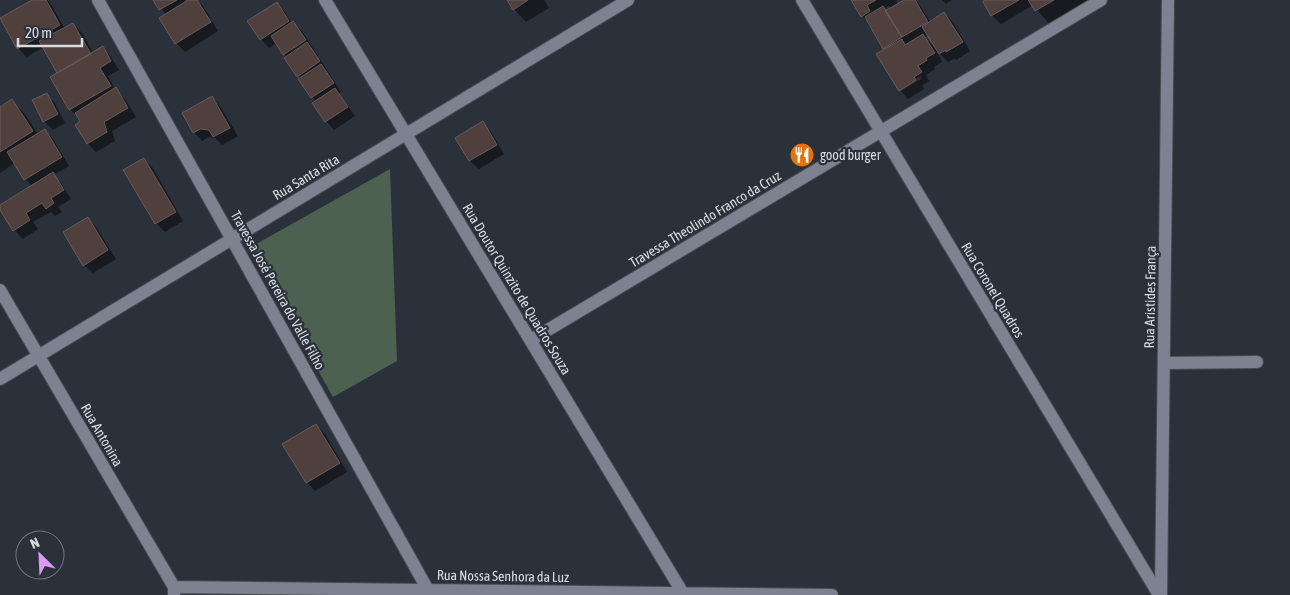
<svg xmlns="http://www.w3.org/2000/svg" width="1290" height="595" font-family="'Asap Condensed',sans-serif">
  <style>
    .green { fill: #4c6150 }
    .shadow { fill: #0007; fill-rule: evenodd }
    .building { fill: #4f403e; stroke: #695a58 }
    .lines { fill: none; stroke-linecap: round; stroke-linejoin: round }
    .minor-casing { stroke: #474c54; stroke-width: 14 }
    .minor { stroke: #7c828f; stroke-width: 12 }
    .labels { text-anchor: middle; stroke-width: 4.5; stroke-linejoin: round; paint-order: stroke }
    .poi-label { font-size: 14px; fill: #d8dce3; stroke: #2b313b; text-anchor: start }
    .street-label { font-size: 14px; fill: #d8dce3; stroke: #2b313b }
  </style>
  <rect width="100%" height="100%" fill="#2b313b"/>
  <path class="green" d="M390 169 397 361 333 397 249 248Z"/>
  <path class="shadow" d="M34 0H47L51 4 65 29 73 24 82 33 94 54 103 48 111 57 119 70 108 76 115 89 124 98 136 117 112 131 115 141 96 152 88 144 77 125 82 122 70 109 59 74 44 47 27 57 18 48Z
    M155 0H185L186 2 190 0H196L203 6 218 31 185 52 176 43 161 19 166 15Z
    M508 0H544L549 8 526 22 514 9Z
    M852 0H898L896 1 898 5 906 0H915L920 5 931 23 944 13 953 22 970 51 956 60 955 58 948 62 937 51 942 62 934 67 935 69 926 75 929 81 922 86 924 89 908 99 901 91 922 78 921 76 900 88V90L878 54 886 50 871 25 862 16ZM889 6 892 9 886 12 883 9ZM929 35 935 48 925 37Z
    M942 0H952L946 4Z
    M986 0H1097L1052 27 1033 5 1001 24 992 16 985 2Z
    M277 3 285 12 292 23 302 31 341 92 339 94 355 116 334 130 326 121 316 102 277 43 269 48 261 39Z
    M46 94 55 103 65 123 53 130 44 121Z
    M212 97 220 106 238 136 222 145 215 138 209 137 202 141 194 132Z
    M12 101 25 114 38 134 45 130 53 139 69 166 53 175 61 183 71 199 58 207 62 212 55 216 51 212 33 222 38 229 23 239 14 230 0 207 32 186 25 179 15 163 0 173V109Z
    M483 123 491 132 504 154 479 169 470 161 457 139Z
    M144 159 153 168 183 221 165 232 156 223Z
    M88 218 96 227 116 259 93 273 84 265Z
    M316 425 325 434 347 472 315 491 307 482Z"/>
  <path class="building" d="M32 0H46L60 25 17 49 0 18Z
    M153 0H177L159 10Z
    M188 0H197L211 22 175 44 159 18Z
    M507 0H528L513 10Z
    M851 0H876L867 5 870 11 861 17Z
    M904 0H915L928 22 902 37 885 11Z
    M984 0H1019L991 16 983 2Z
    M1028 0H1054L1035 11Z
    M277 2 289 21 260 40 247 21Z
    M883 6 902 37 883 49 865 17Z
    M944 12 963 42 946 52V50L939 54 922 27Z
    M293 21 306 40 283 55 271 36Z
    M73 23 91 54 57 73 39 41Z
    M923 34 935 53 926 58 927 60 918 66 922 72 914 77 916 80 899 91 876 54 902 39 905 45Z
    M307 42 320 61 297 77 284 58Z
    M103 46 111 61 100 68 111 86 69 110 50 77Z
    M321 64 334 83 311 98 298 79Z
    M116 87 128 108 104 122 107 132 87 144 75 125 80 121 75 113Z
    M335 88 348 107 325 122 312 103Z
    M47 93 58 114 43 122 32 100Z
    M212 96 230 128 213 137 209 130 200 129 193 133 182 113Z
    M12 99 33 131 0 152V107Z
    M483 121 497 145 469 161 455 138Z
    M45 129 62 157 24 180 7 152Z
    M144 158 176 212 155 224 123 170Z
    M53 172 64 190 51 198 54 203 46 209 42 203 26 213 30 220 13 231 0 210V205Z
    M88 217 108 250 83 266 63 232Z
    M316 424 340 463 306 483 282 444Z"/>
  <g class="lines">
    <defs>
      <path id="minor" d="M98 0 428 590V595
        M325 0 684 595
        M802 0 1159 595
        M0 290 174 587V595
        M531 340 1101 0
        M1164 363 1257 362
        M0 379 628 0
        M174 587 832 595
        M1161 595 1168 0"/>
    </defs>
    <use href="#minor" class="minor-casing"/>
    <use href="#minor" class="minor"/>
  </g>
  <defs>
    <symbol id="restaurant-disc" viewBox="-11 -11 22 22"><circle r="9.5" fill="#e8710a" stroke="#2b313b"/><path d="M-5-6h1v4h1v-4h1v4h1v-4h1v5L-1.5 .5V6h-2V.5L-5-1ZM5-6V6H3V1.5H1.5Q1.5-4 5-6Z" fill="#fff"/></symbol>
  </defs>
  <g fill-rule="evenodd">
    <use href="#restaurant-disc" x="788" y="141" width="28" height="28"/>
  </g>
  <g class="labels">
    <g class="poi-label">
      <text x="820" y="160">good burger</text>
    </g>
    <g class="street-label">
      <text transform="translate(306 177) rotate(-31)" y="5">Rua Santa Rita</text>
      <text transform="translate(705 219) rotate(-31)" y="5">Travessa Theolindo Franco da Cruz</text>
      <text transform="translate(517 289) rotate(59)" y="5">Rua Doutor Quinzito de Quadros Souza</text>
      <text transform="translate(278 290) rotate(61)" y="5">Travessa José Pereira do Valle Filho</text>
      <text transform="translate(993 290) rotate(59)" y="5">Rua Coronel Quadros</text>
      <text transform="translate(1150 297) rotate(-89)" y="5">Rua Aristides França</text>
      <text transform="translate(102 435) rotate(60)" y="5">Rua Antonina</text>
      <text transform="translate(503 576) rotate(1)" y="5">Rua Nossa Senhora da Luz</text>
    </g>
  </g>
  <g transform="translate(40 555) rotate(336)"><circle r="24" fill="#2b313b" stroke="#70757e"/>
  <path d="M0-4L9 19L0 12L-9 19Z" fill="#da9af6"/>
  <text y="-8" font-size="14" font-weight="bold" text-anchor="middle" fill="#d8dce3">N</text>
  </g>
  <path d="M18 38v8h64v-8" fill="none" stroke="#d8dce3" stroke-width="2.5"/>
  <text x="25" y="38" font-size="15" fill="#d8dce3" stroke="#2b313b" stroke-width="4" paint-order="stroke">20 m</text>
</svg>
